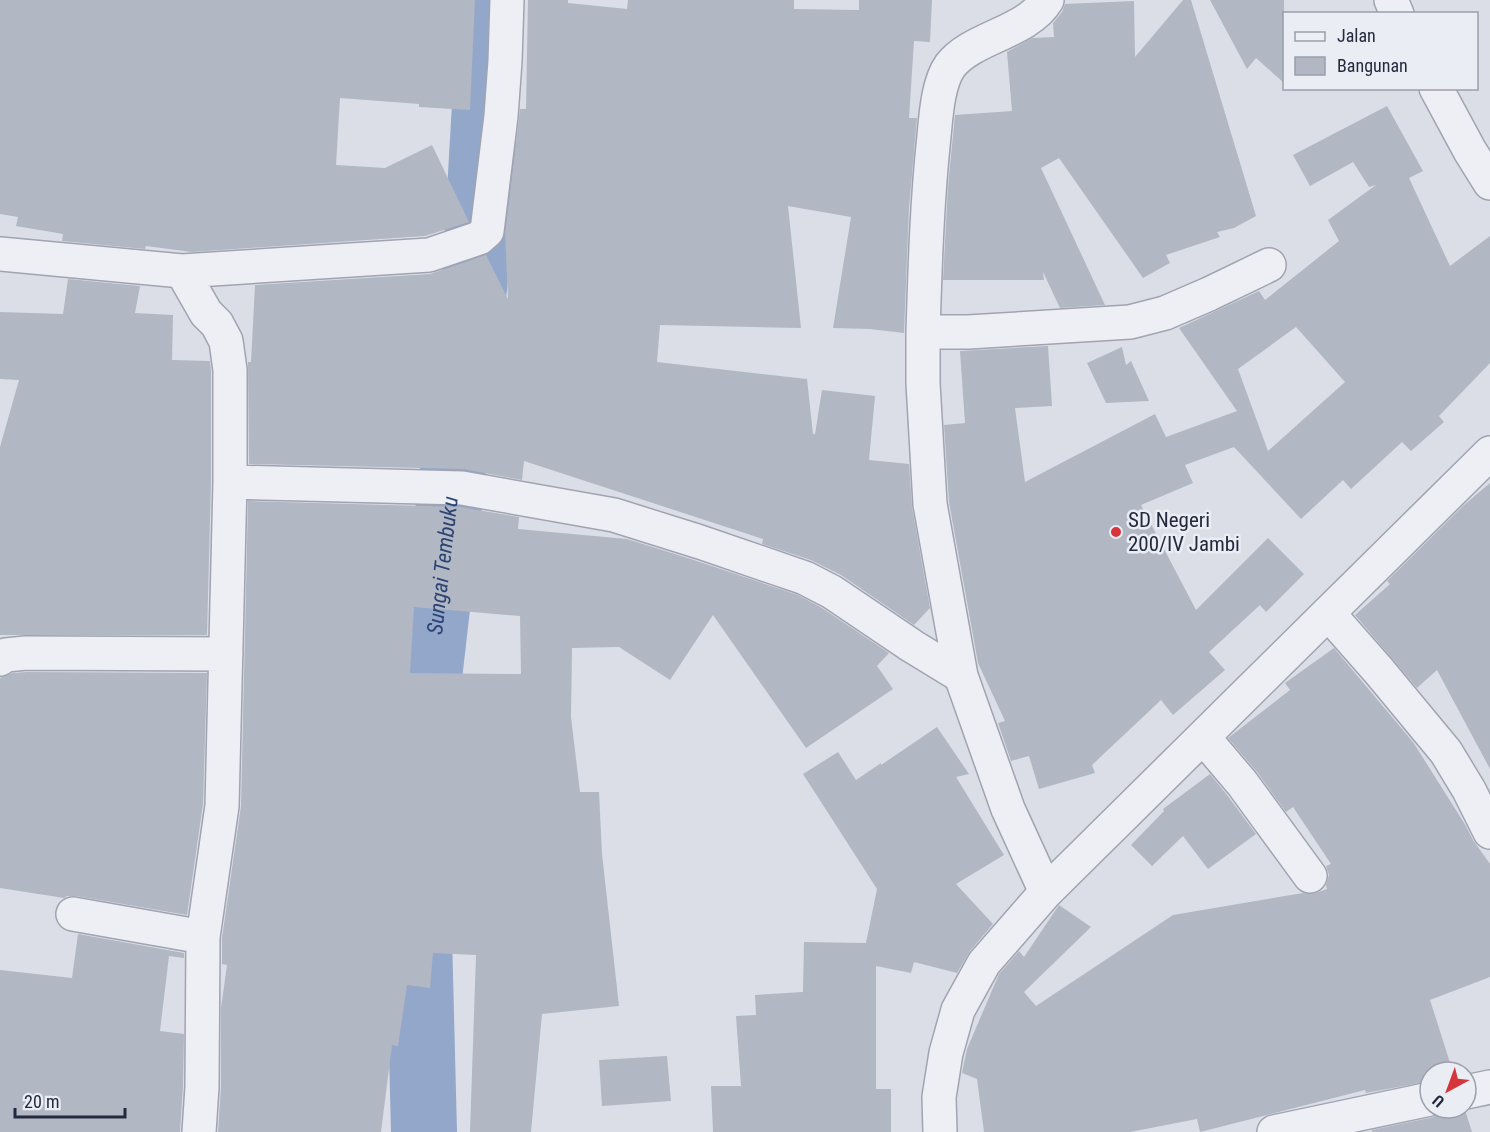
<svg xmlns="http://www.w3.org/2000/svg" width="1490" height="1132" font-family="'Roboto Condensed',sans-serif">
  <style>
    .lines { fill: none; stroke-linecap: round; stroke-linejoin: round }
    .river { stroke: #93a7ca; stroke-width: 66 }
    .building { fill: #b2b7c4; fill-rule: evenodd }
    .minor-casing { stroke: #a0a4b1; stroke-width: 36 }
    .minor { stroke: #eeeff5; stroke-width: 33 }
    .poi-dot { fill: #d6363b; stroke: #eaedf4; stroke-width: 2 }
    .labels { text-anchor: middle; stroke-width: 5; stroke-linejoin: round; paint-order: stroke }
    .poi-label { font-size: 21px; fill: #242a3d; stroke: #eaedf4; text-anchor: start }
    .water-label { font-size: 22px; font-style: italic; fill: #2c4473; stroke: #eaedf4 }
  </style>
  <rect width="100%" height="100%" fill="#dbdee7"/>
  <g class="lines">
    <g class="river">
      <path id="s1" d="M419 764 475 279 491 0"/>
      <path d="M418 897 424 1132"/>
    </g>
  </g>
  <path class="building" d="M0 0H475L470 110 419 107V104L340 98 336 165 385 168 432 145 469 222 425 236 192 252 146 246 145 249 62 241 63 234 16 226 18 217 0 214Z
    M528 0H568V3L627 9 628 0H794V9L859 10V0H932L930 42 914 41 909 118H917L909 208 904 333 870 329 833 328 851 217 788 206 801 328 660 325 657 362 807 379 813 434H815L822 390 875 396 869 460 909 464 912 507 930 608 914 625 841 575 811 560 762 544 763 539 524 461 522 480 463 469 249 464 248 362H251L255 285 430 274 486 255 508 299 505 234 520 109H526Z
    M1183 0H1191L1256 216 1234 228 1217 232 1220 237 1166 255 1170 263 1143 278 1059 158 1041 168 1105 305 1060 308 1043 272 1044 280H943L948 186 955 115 1012 111 1007 52 1032 38 1054 37 1053 23 1062 12 1065 4 1134 1 1135 57Z
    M1210 0H1284V83L1256 58 1247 69Z
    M1387 106 1423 171 1409 178 1450 266 1490 236V363L1439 416 1444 422 1411 451 1402 442 1351 489 1343 480 1301 519 1234 447 1185 465 1193 483 1141 505 1196 610 1268 538 1304 574 1266 612 1260 605 1209 652 1225 670 1173 715 1161 700 1092 765 1095 773 1039 789 1029 756 1011 761 998 723 1005 721 978 663 949 502 944 425 965 423 960 351 1048 346 1052 406 1015 408 1025 482 1155 414 1166 437 1237 411 1179 328 1259 291 1265 300 1339 241 1328 220 1376 185 1369 187 1353 162 1310 186 1293 155ZM1296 327 1345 382 1268 451 1238 369Z
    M68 279 140 286 135 313 173 315 172 360 210 361 211 371V482L207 635H0V447L19 380 0 379V312L63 314Z
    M1122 347 1126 365 1131 361 1149 401 1106 403 1087 363Z
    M1490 483V769L1437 670 1417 688 1355 615 1390 584 1387 581 1464 505Z
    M248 501 460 507 519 517 518 529 627 539 694 560 798 595 822 608 889 653 877 666 893 689 806 748 713 615 670 680 619 647 572 648 571 717 580 792H599L602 854 619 1006 542 1014 531 1132H470L476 955 433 953 430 988 407 985 398 1046 392 1045 381 1132H218L221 1087V1008L227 965 222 964V938L241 806ZM414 607 520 616 521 674 410 673Z
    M1334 648 1413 742 1466 826 1473 840 1490 864V977L1430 1000 1453 1072H1430V1081L1366 1093 1365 1090 1200 1132 1197 1119 1130 1132H984L977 1079 962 1073 967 1049 999 974 1019 951 1024 957 1059 905 1091 927 1024 992 1036 1006 1173 915 1303 893 1313 894 1327 889 1326 885 1329 875 1326 866 1331 864 1293 807 1286 812 1257 772 1228 738 1290 690 1285 683Z
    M27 672 207 673 203 804 187 915 76 896H67L64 898 0 888V678L13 673Z
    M937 727 969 774 956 777 1004 855 956 884 993 924 970 951 957 973 914 962 911 973 876 966V1089H891V1132H713L711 1086H741L736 1016 756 1015 755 995 803 992 804 942 866 943 877 889 803 774 838 752 856 780 881 763V765Z
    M1210 774 1227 795 1256 834 1208 869 1183 836 1152 866 1131 845 1164 811 1163 809Z
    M78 934 184 953V958L169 956 160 1031 184 1034 183 1086 180 1132H0V970L72 978Z
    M667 1056 671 1101 602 1106 599 1060Z
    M1446 1108H1457L1465 1110 1472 1132H1372V1130L1434 1117 1442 1113Z"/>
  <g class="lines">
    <defs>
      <path id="minor" d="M1391 0 1397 14
        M1436 88 1470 151 1490 183
        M0 254 182 271 429 255 479 238 487 231 501 116 505 61 507 0
        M182 271 206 313 217 324 226 341 230 370V482L222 806 203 937 202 1087 199 1132
        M923 332C925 267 927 201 934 136 936 115 938 83 950 66 972 37 1027 33 1047 0
        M230 482 462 488 614 515 700 542 805 578 832 592 912 646 961 676
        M1328 613 1379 671 1446 752 1469 790 1490 832
        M0 659 6 655 26 653 226 654
        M1203 737 1242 783 1310 876
        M1046 892 1008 809 961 676 930 504 923 383V332H968L1130 322 1165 313 1209 294 1269 265
        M73 914 203 937
        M1466 1092 1490 1087
        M940 1132 939 1097 946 1053 958 1010 984 963 1046 892 1490 453
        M1274 1132 1430 1099"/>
    </defs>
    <use href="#minor" class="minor-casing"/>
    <use href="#minor" class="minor"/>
  </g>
  <circle class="poi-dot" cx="1116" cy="532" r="6"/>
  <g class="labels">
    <g class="poi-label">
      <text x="1128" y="527">SD Negeri<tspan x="1128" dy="24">200/IV Jambi</tspan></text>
    </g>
    <g class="water-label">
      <text dy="8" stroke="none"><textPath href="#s1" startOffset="200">Sungai Tembuku</textPath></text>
    </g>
  </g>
  <rect x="1283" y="12" width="195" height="78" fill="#eaedf4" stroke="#9b9fab" stroke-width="1.5"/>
  <rect x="1295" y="32" width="30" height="9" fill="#eeeff5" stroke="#9b9fab" stroke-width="1.5"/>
  <text x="1337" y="42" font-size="18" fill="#242a3d">Jalan</text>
  <rect x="1295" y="57" width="30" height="18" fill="#b2b7c4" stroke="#9b9fab" stroke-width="1.5"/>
  <text x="1337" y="72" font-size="18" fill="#242a3d">Bangunan</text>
  <g transform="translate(1448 1090) rotate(221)"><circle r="28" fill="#eaedf4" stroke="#9b9fab" stroke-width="1.5"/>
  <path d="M0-4.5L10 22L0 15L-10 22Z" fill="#d6363b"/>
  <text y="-9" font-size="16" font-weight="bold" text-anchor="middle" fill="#242a3d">U</text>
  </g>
  <path d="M15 1108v9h110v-9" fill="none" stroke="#242a3d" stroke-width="3"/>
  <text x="24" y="1108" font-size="18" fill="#242a3d" stroke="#eaedf4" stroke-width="4.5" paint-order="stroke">20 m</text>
</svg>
